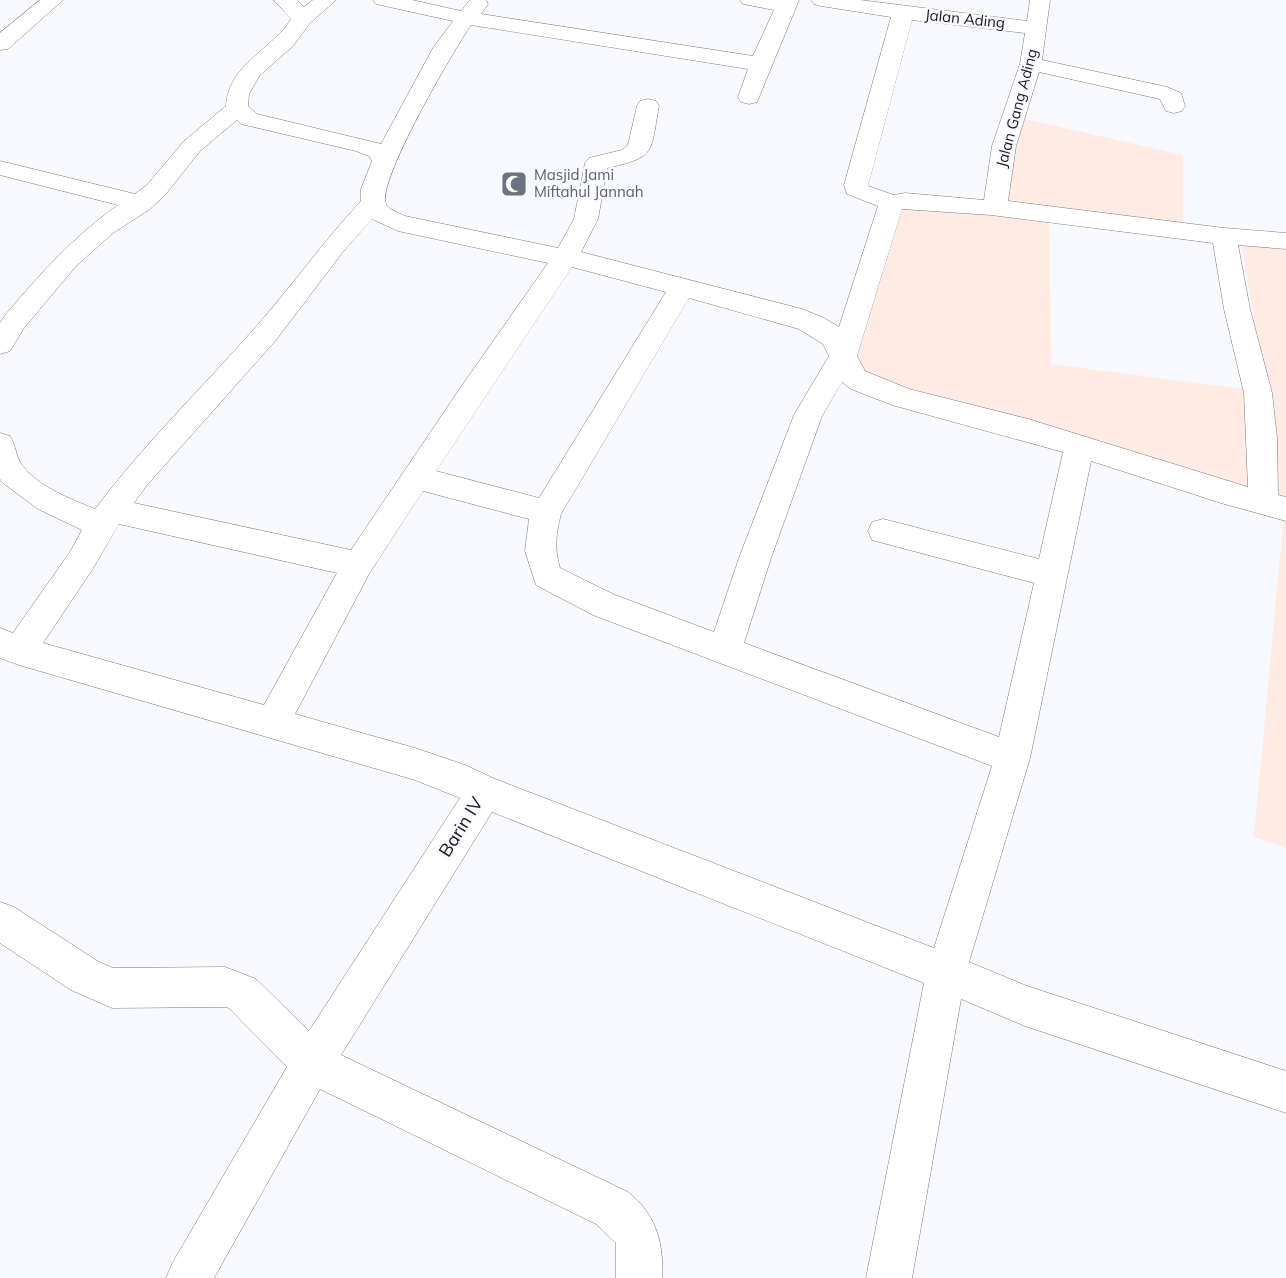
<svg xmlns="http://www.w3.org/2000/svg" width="1286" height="1278" font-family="Mulish,sans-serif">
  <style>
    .industrial { fill: #ffebe3 }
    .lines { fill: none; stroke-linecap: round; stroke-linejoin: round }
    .street-casing { stroke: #78797e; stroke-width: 1 }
    .street { fill: #fff; fill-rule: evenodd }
    .labels { text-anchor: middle; stroke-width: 5; stroke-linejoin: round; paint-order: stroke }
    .far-street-label { font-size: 15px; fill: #19191b; stroke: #f8f9fe }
    .far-worship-label { font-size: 15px; fill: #5b616d; stroke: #f8f9fe; text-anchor: start }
    .street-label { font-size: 18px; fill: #19191b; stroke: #f8f9fe }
  </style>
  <rect width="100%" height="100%" fill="#f8f9fe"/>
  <path class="industrial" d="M1016 117 1183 155V234L1049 219 1051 364 1266 392 1240 236 1286 242V848L1254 837 1285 502 906 398 834 382 888 202 996 210Z"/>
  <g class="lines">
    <defs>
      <path id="street" d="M40 0H63L8 49 0 50V33Z
        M274 0H297L304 7 313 0H336L310 23 293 46 260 75 249 94 248 106 257 114 381 144 433 48 453 21 376 4 373 0H412L461 11 470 0H486L488 4 481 14 753 56 774 10 743 4 740 0H799L757 102 749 104 741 102 738 97 748 69 471 25C455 48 376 182 386 204 389 210 399 213 405 216L558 248 574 219 585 163 589 158 622 150 628 145 637 106 640 101 648 99 656 101 659 106C650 153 657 157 607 168L598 219 581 252 802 309 824 318 839 327 878 206 847 194 844 185 891 17 821 6 814 4 811 0H860L1027 21 1030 0H1050L1042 60 1167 87 1181 93 1185 106 1182 111 1174 113 1166 111 1160 99 1039 72 1016 146 1008 201 1224 228 1286 233V249L1238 245 1250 309 1272 393 1277 438 1278 495 1286 497V521L1221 503 1091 461 1030 758 969 962 1027 986 1286 1071V1113L1025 1026 961 999 912 1278H866L924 983 492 812 341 1055 628 1192C656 1214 664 1243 662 1278H616V1243L596 1224 320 1089 214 1278H166L173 1262 287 1067 229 1008 225 1007 112 1008 71 990 0 943V902L14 907 99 962 113 968 225 967 256 979 309 1031 460 798 415 780 19 665 0 658V628L13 633 70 552 82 530 38 509 3 483 0 479V433L10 436C15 444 16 454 20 462 35 486 71 499 95 509 144 444 202 388 255 328 292 286 323 242 361 201V189L372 161 369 156 356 151 241 124 237 120 200 151 165 195 150 209 113 233 76 266 24 328 10 351 0 354V323L6 314C41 273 73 237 118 205L0 175V161L135 194 147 185 184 141 226 106C228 69 263 53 285 28L291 19ZM912 20 1025 33 1020 64 992 146 984 200 905 193 894 195 868 186ZM902 209 991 215 1213 243 1224 309 1244 393 1248 487 1028 419 909 389 865 371 857 356ZM372 219 398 231 548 263 461 387 351 550 134 503 147 485 276 340 342 253ZM572 267 666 292 539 498 436 471ZM689 298 799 329 823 344 829 356 794 415 739 558 714 632 615 595 560 568C554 548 556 533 561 514ZM842 382 851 389 892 405 1063 452 1039 559 883 519 872 522 868 531 872 540 883 543 1034 583 999 737 744 643 771 558 822 416ZM423 491 529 519 525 551 536 585 593 615 992 766 934 948 495 779 465 765 415 748 295 714 369 574ZM119 524 337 573 264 705 43 643 92 570Z"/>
    </defs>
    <use href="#street" class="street-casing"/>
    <use href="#street" class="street"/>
  </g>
  <defs>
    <symbol id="mosque-square" viewBox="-11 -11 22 22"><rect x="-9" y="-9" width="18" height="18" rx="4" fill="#6b7280" stroke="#f8f9fe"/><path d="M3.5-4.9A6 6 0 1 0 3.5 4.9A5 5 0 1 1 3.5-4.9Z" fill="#fff"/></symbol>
  </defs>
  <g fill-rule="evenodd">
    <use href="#mosque-square" x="499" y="169" width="30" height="30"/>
  </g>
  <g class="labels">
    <g class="far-street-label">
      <text transform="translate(965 19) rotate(6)" y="5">Jalan Ading</text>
      <text transform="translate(1017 108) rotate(-75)" y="5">Jalan Gang Ading</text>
    </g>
    <g class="far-worship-label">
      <text x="534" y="180">Masjid Jami<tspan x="534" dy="17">Miftahul Jannah</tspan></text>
    </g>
    <g class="street-label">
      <text transform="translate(461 827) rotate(-58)" y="6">Barin IV</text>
    </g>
  </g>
</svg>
